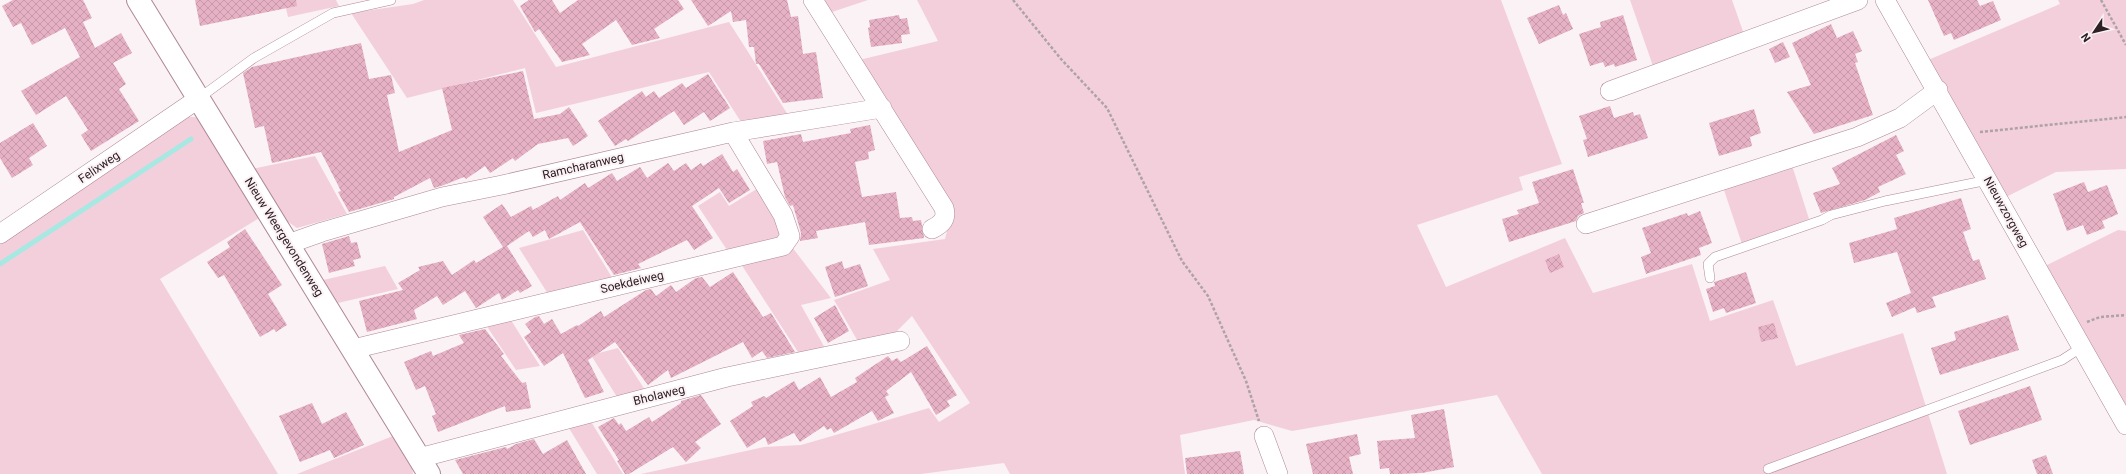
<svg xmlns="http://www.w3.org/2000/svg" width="2126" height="474" font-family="Roboto,sans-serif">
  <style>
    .green { fill: #f3cfdb }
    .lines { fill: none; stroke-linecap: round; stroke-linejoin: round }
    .stream { stroke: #a7e8e2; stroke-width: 5 }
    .building { fill: url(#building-cross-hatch) }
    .lane-casing { stroke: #ae8896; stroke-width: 10 }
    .street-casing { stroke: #ae8896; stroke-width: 20 }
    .secondary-casing { stroke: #ae8896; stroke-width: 24 }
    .path { stroke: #ada2a6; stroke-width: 2.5; stroke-dasharray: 3 2; stroke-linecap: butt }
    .lane { stroke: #fff; stroke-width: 9 }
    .street { stroke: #fff; stroke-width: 19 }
    .secondary { stroke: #fff; stroke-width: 22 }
    .labels { text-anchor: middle; stroke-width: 4; stroke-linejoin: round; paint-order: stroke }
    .street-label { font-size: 12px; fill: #2e2025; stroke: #fbf2f5 }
  </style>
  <defs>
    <pattern id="building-cross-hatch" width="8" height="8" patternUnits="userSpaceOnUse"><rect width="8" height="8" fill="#e6b1c4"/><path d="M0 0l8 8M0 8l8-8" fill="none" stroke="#c698a8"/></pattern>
  </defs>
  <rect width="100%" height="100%" fill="#fbf2f5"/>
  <path class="green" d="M284 0H336L339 6 288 17Z
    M424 0H513L556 67 729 22 790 118 743 125 709 72 536 113 525 68 407 98 351 13 413 4Z
    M820 0H868L829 13Z
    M917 0H1501L1562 164 1519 177 1523 190 1417 225 1446 287 1565 238 1593 293 1692 264 1710 321 1773 300 1796 366 1903 333 1947 474H1542L1497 395 1292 431 1254 420 1180 435 1185 474H1010L1004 463 921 474H641L764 447 801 445 929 408 939 422 970 403 912 316 890 338 860 345 834 300 890 280 873 249 945 239 952 211 859 60 938 41Z
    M1630 0H1732L1745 37 1654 69Z
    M2058 0H2126V169L2056 172 2006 197 1928 60 2060 4Z
    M187 117H195L203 122 261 217 160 279 278 474H0V239Z
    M315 156 347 214 297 228 284 219 252 169Z
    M1791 162 1809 219 1742 244 1722 184Z
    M760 187 776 211 782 238 729 253 698 206 720 192 729 206Z
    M583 230 613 279 548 294 519 248Z
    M2118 230 2126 231V406L2045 266Z
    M792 247 831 298 801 305 826 350 800 355 739 261Z
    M385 266 398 289 338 303 323 280Z
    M507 314 540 366 516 370 482 319Z
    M618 348 645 390 617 397 591 355Z
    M587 415 623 474H597L564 420Z
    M393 436 412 467 413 474H297Z"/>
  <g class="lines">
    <path class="stream" d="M0 264 191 139"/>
  </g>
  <path class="building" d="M13 0H83L92 18 83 22 95 48 121 33 132 53 113 63 126 84 119 89 139 121 91 151 81 135 88 130 66 96 36 115 21 91 80 57 65 28 32 45 21 23 13 27 2 6Z
    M195 0H296L297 6 200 26Z
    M529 0H552L560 13 578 0H678L684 9 654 29 660 38 632 45 616 20 582 44 590 55 562 62 539 29 535 32 520 6Z
    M691 0H787L791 17 798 16 803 54 816 52 823 98 783 103 759 64H756L754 47H749L746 20 733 22 731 11 708 26Z
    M1928 0H1977L1980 6 1993 1 2001 20 1954 40 1951 33 1944 36Z
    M1559 5 1563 15 1566 13 1573 29 1539 44 1527 18Z
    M899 15 900 19 907 18 910 34 901 35 902 43 871 47 868 28 870 27 869 20Z
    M1623 15 1637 60 1615 67 1614 64 1605 67 1603 62 1590 66 1579 34 1601 27 1600 22Z
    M1831 24 1837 38 1853 31 1862 51 1855 54 1858 62 1855 63 1873 115 1814 134 1787 92 1811 85 1792 43Z
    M1783 42 1790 57 1775 63 1769 49Z
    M361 43 369 79 391 75 395 93 387 95 399 152 452 130 442 88 523 71 534 119 560 114 569 107 588 136 573 146 568 138 538 144 515 161 513 158 490 173 485 166 466 179 464 177 444 185 434 188 430 178 394 197V199L349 212 338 192 341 191 321 152 272 163 264 126 255 128 243 73 252 67Z
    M708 74 730 108 710 121 704 112 684 125 674 111 628 141 626 139 615 146 598 121 642 91 646 97 654 91 659 98 682 83 686 88Z
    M1610 106 1614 118 1633 112 1634 116 1640 114 1648 138 1588 157 1583 140 1587 139 1579 116Z
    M1754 109 1761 133 1750 137 1752 146 1719 156 1709 123Z
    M33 123 47 146 29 158 33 165 12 178 0 158V143Z
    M870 125 875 150 868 152 869 159 855 162 862 197 896 192 900 218 912 217 913 221 921 220 924 238 869 245 865 222 816 231 818 238 800 241 801 233 793 205 790 206 785 197 777 162 767 164 763 141 801 134 803 142 851 133 850 129Z
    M1896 135 1904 151 1896 155 1906 174 1878 187 1880 192 1865 200 1821 213 1813 193 1840 184 1832 168Z
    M722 154 733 172 737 169 750 190 729 203 719 188 692 206 713 238 694 250 687 240 638 264 641 268 614 275 580 222 549 239 545 230 533 237 529 231 507 246 532 286 520 293 518 290 502 300 499 293 476 308 465 291 443 305 437 296 414 310 417 319 367 332 359 301 403 290 398 283 420 270 418 267 443 261 452 275 474 260 476 263 503 247 483 217 502 204 511 217 531 206 533 210 558 196 560 200 585 183 588 188 612 173 617 181 640 167 647 178 668 163 674 171 686 163 691 170 701 163 703 166Z
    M1573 169 1584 203H1581L1584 213 1578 216 1576 221 1509 242 1502 219 1519 214 1517 210 1539 203 1532 182Z
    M2084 182 2088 192 2107 185 2118 214 2102 221 2105 228 2087 235 2083 225 2067 231 2053 194Z
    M1961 198 1971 229 1963 232 1973 261 1979 259 1986 279 1932 297 1936 307 1917 313 1915 307 1892 317 1886 303 1911 293 1897 252 1854 263 1849 243 1897 229 1894 218Z
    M1700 211 1712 243 1699 248 1701 255 1646 274 1641 257 1651 253 1642 228 1687 213 1688 216Z
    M245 229 282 285 268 294 287 325 276 332 274 329 260 337 224 275 218 278 207 262 230 247 227 242Z
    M349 236 351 243 357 242 361 258 353 260 355 266 329 273 322 244Z
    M1559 254 1564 267 1550 273 1545 260Z
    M842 261 844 269 860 264 868 286 835 297 825 267Z
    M733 272 763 317 771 313 795 352 767 358 762 351 752 358 743 342 671 378 668 370 648 385 615 342 588 360 604 392 585 398 563 353 544 366 524 337 531 332 525 324 535 317 539 316 544 324 552 319 561 334 577 325 578 326 601 311 604 317 646 290 651 289 656 296 671 285 676 292 696 278 702 277 710 287Z
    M1746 272 1756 303 1726 313 1724 308 1713 312 1706 289 1715 286 1714 282Z
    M835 305 849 331 828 343 814 318Z
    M2008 315 2019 350 1940 375 1931 348 1956 340 1954 332Z
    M1774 323 1778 338 1761 342 1758 327Z
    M485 329 504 354 501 356 522 383 526 382 531 408 506 412 505 406 438 432 432 416 436 414 425 386 416 390 404 362 431 351 433 356 464 343 459 335Z
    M927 346 957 395 947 401 950 406 936 415 911 372 886 391 889 395 885 397 894 413 878 421 872 411 834 433 831 428 827 430 824 426 800 442 794 433 768 445 765 437 747 448 730 421 753 406 751 402 764 396 766 398 794 381 799 390 820 377 831 397 857 382 855 378 888 356 892 361 897 358 901 362Z
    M2030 386 2042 420 1970 445 1958 411Z
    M701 395 721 424 695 442 701 448 686 462 673 447 629 474H625L617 461 619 460 598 427 614 418 619 425 621 423 626 431 649 417 652 422 681 403V401Z
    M312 403 322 424 346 412 364 445 334 458 330 450 300 462 279 416Z
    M1444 409 1454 467 1422 473 1399 474H1390L1389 468 1380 469 1377 441 1415 438 1411 415Z
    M1357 434 1361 454 1349 457 1353 474H1313L1306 444Z
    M534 439 543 454 567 440 586 474H463L455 460 506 447 507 449 516 444Z
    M1240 451 1244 474H1187L1185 458Z
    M2046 455 2053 474H2037L2032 460Z"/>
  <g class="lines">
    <defs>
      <path id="lane" d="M198 99 254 58 333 13 391 0
        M1710 278 1708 264 1715 257 1822 220 1831 215 1885 201 1988 180
        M1768 469 2062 360 2082 347"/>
      <path id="street" d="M813 0 944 208C947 219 942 224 932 229
        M1885 0 2126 425
        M1610 91 1858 0
        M1586 224 1857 137 1900 118 1938 90
        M0 234 198 99
        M288 244 322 232 442 197 502 185 733 132 882 108
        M353 349 783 246 790 236 783 215 733 132
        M1264 436 1278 474
        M419 458 727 377 900 341"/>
      <path id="secondary" d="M138 0 429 474"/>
    </defs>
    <use href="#lane" class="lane-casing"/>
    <use href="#street" class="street-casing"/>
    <use href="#secondary" class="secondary-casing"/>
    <path class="path" d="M1013 0 1061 59 1107 108 1182 261 1208 296 1246 381 1259 421
      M2101 0 2126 45
      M1980 132 2126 117
      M2087 322 2100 317 2126 315"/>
    <use href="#lane" class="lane"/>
    <use href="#street" class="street"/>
    <use href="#secondary" class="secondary"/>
  </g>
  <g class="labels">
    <g class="street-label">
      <text transform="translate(583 166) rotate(-13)" y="4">Ramcharanweg</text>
      <text transform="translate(99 167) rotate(-34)" y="4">Felixweg</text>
      <text transform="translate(2006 212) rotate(61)" y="4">Nieuwzorgweg</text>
      <text transform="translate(284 237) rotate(58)" y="4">Nieuw Weergevondenweg</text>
      <text transform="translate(632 282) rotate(-13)" y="4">Soekdeiweg</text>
      <text transform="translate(659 395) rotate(-14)" y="4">Bholaweg</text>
    </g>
  </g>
  <g transform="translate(2094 32) rotate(235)" stroke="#fbf2f5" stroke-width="3" paint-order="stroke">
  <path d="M0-3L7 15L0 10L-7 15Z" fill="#2e2025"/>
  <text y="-6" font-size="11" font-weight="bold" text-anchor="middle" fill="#2e2025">N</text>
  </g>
</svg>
